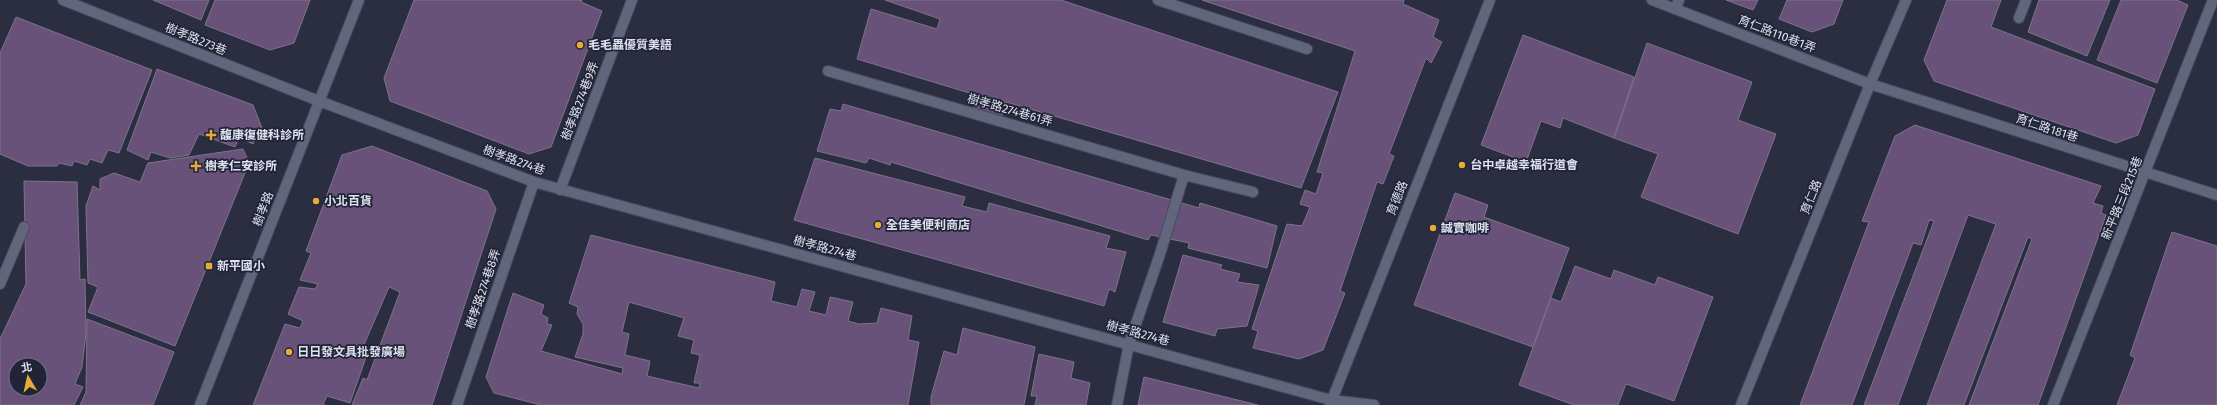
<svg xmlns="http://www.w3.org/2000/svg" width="2217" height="405" font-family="'Fira Sans','Noto Sans TC',sans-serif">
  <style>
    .building { fill: #68527a; stroke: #7e7388; fill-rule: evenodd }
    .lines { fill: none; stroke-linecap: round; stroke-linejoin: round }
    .minor-casing { stroke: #484b5b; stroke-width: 12 }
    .minor { stroke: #61667c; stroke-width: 10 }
    .poi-dot { fill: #e7ac37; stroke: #212437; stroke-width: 1.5 }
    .labels { text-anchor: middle; stroke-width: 3.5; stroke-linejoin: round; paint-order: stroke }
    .street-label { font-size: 12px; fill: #dee1ee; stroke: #212437 }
    .poi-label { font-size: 12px; font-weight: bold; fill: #dee1ee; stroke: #212437; text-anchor: start }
  </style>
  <rect width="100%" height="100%" fill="#2b2e41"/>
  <path class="building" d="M153 0H209L201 20Z
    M215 0H310L294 43 270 50 205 25Z
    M414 0H582L581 2 602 11 551 147 529 154 390 101 384 78Z
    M885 0H1061L1338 92 1301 188 1006 102 1001 118 973 110 976 95 857 59 871 9 937 29 940 19Z
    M1202 0H1404L1403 4 1439 20 1433 37 1442 42 1431 63 1426 58 1389 154 1394 156 1383 184 1377 182 1340 291 1345 293 1323 350 1299 359 1253 348 1258 331 1252 329 1287 224 1302 226 1310 207 1300 204 1305 190 1316 194 1323 173 1317 172 1355 51Z
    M1726 0H1758L1753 10Z
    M1787 0H1843L1834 24 1812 32 1779 19Z
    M1947 0H2001L1991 27 2155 89 2138 135 2116 143 1934 81 1924 60Z
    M2039 0H2110L2087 56 2028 32Z
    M2121 0H2177L2188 5 2157 83 2097 60Z
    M16 17 152 70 119 153 108 150 102 163 90 159 87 165 74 161 72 166 59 163 57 166H28L0 154V53Z
    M1523 35 1634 77 1614 138 1563 118 1560 128 1541 121 1526 162 1481 145Z
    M1647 43 1752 82 1738 120 1776 134 1738 234 1641 197 1658 154 1614 138Z
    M157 69 253 105 262 128 253 144 239 138 235 147 199 134 189 155 170 158 151 152 148 160 127 150Z
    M843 104 1199 208 1200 203 1277 226 1267 268 1188 248 1189 243 1151 235 1148 240 891 162 890 165 869 158 866 163 817 151 830 109 841 111Z
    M1915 125 2101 186 2093 203 2103 206 2101 213 2106 215 2038 405H1969L2032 239 2028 237 1964 405H1927L1996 224 1968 215 1898 405H1864L1934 221 1929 220 1921 245 1913 243 1852 405H1800L1869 222 1862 221 1895 136Z
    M372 146 487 191 496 209 432 405H352L363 378 367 380 400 292 389 287 363 347 369 349 350 403 327 396 323 404 325 405H253L285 324 300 328 303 321 288 314 299 287 315 289 318 284 300 280 311 253 306 251 342 155Z
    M243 149 249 163 175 346 88 312 98 287 88 283 86 206 93 186 100 190V179L114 173 140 182 148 163Z
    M815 158 965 197 962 206 987 212 989 203 1110 236 1106 248 1126 252 1115 292 1109 289 1104 306 794 220Z
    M24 181 77 182 80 280 85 279 86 333 82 367 75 384 83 387 74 405H0V339L26 284ZM16 365H40V389H16Z
    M1455 193 1488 205 1484 217 1569 248 1533 347 1414 305Z
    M2172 232 2217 246V401L2216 405H2117L2135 358 2130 355Z
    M591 235 775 282 771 301 797 307 802 289 815 292 809 311 826 315 830 297 853 302 848 321 859 324 877 323 881 308 912 316 908 340 919 342 908 405H541L494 393 486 377 513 293 544 305 541 314 548 318 547 324 552 325 541 351 622 374 623 368 575 357 583 334V324L577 314 578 307 569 303ZM629 302 684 318 678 336 694 340 691 353 700 355 694 383H700L699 388 647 376 650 361 625 355 629 334 622 332Z
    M1183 255 1222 265 1220 269 1240 274 1237 282 1259 285 1247 326 1217 329 1215 336 1163 322Z
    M1575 266 1611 279 1614 270 1655 285 1658 277 1713 297 1674 401 1626 384 1618 405H1574L1519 385 1551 298 1561 302Z
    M87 319 174 352 153 405H80L86 392Z
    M963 328 1035 347 1024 405H931V397L944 351 957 355Z
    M1039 354 1074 362 1071 378 1090 383 1086 405H1035L1037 396H1031Z
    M1144 377 1258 405H1138Z"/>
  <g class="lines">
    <defs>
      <path id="minor" d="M63 0 319 101 534 182 1331 400 1374 405
        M1158 0 1307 49
        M1652 0 1870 84 2217 195
        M1675 9 1679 0
        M2019 18 2026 0
        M828 71 1184 175 1253 192
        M560 190 632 0
        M0 284 24 227
        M200 405 359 0
        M457 405 534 182
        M1117 405 1129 344 1160 254 1184 175
        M1330 405 1490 0
        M1741 405 1870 84 1906 0
        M2053 405 2213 0"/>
    </defs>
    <use href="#minor" class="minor-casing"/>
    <use href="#minor" class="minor"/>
  </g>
  <g class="poi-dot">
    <circle cx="580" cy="45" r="4"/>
    <path d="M209 129h4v4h4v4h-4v4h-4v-4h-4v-4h4z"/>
    <circle cx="1462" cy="165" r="4"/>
    <path d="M194 160h4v4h4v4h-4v4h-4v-4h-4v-4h4z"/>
    <circle cx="316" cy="201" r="4"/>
    <circle cx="878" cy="225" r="4"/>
    <circle cx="1433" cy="228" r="4"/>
    <rect x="205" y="262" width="8" height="8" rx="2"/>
    <circle cx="289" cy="352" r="4"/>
  </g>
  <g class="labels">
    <g class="street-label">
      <text transform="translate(1777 34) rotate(21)" y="4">育仁路110巷1弄</text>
      <text transform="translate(196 39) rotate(22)" y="4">樹孝路273巷</text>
      <text transform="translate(580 101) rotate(-69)" y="4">樹孝路274巷9弄</text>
      <text transform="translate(1010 110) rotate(16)" y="4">樹孝路274巷61弄</text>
      <text transform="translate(2047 128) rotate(18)" y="4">育仁路181巷</text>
      <text transform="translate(514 160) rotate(20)" y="4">樹孝路274巷</text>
      <text transform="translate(1811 197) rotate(-68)" y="4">育仁路</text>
      <text transform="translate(1397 198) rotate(-68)" y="4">育德路</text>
      <text transform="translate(2122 198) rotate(-68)" y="4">新平路三段215巷</text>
      <text transform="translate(263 209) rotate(-69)" y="4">樹孝路</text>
      <text transform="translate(825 248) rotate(15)" y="4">樹孝路274巷</text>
      <text transform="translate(483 289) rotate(-71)" y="4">樹孝路274巷8弄</text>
      <text transform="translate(1138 333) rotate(15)" y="4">樹孝路274巷</text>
    </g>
    <g class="poi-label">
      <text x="588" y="49">毛毛蟲優質美語</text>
      <text x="220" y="139">馥康復健科診所</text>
      <text x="1470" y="169">台中卓越幸福行道會</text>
      <text x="205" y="170">樹孝仁安診所</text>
      <text x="324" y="205">小北百貨</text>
      <text x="886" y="229">全佳美便利商店</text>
      <text x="1441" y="232">誠實咖啡</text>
      <text x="217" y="270">新平國小</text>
      <text x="297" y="356">日日發文具批發廣場</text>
    </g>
  </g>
  <g transform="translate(28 377) rotate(351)"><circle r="19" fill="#212437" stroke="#6d7080"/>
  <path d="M0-3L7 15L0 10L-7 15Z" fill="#e7ac37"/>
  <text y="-6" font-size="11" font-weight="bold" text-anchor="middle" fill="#dee1ee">北</text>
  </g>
</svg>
